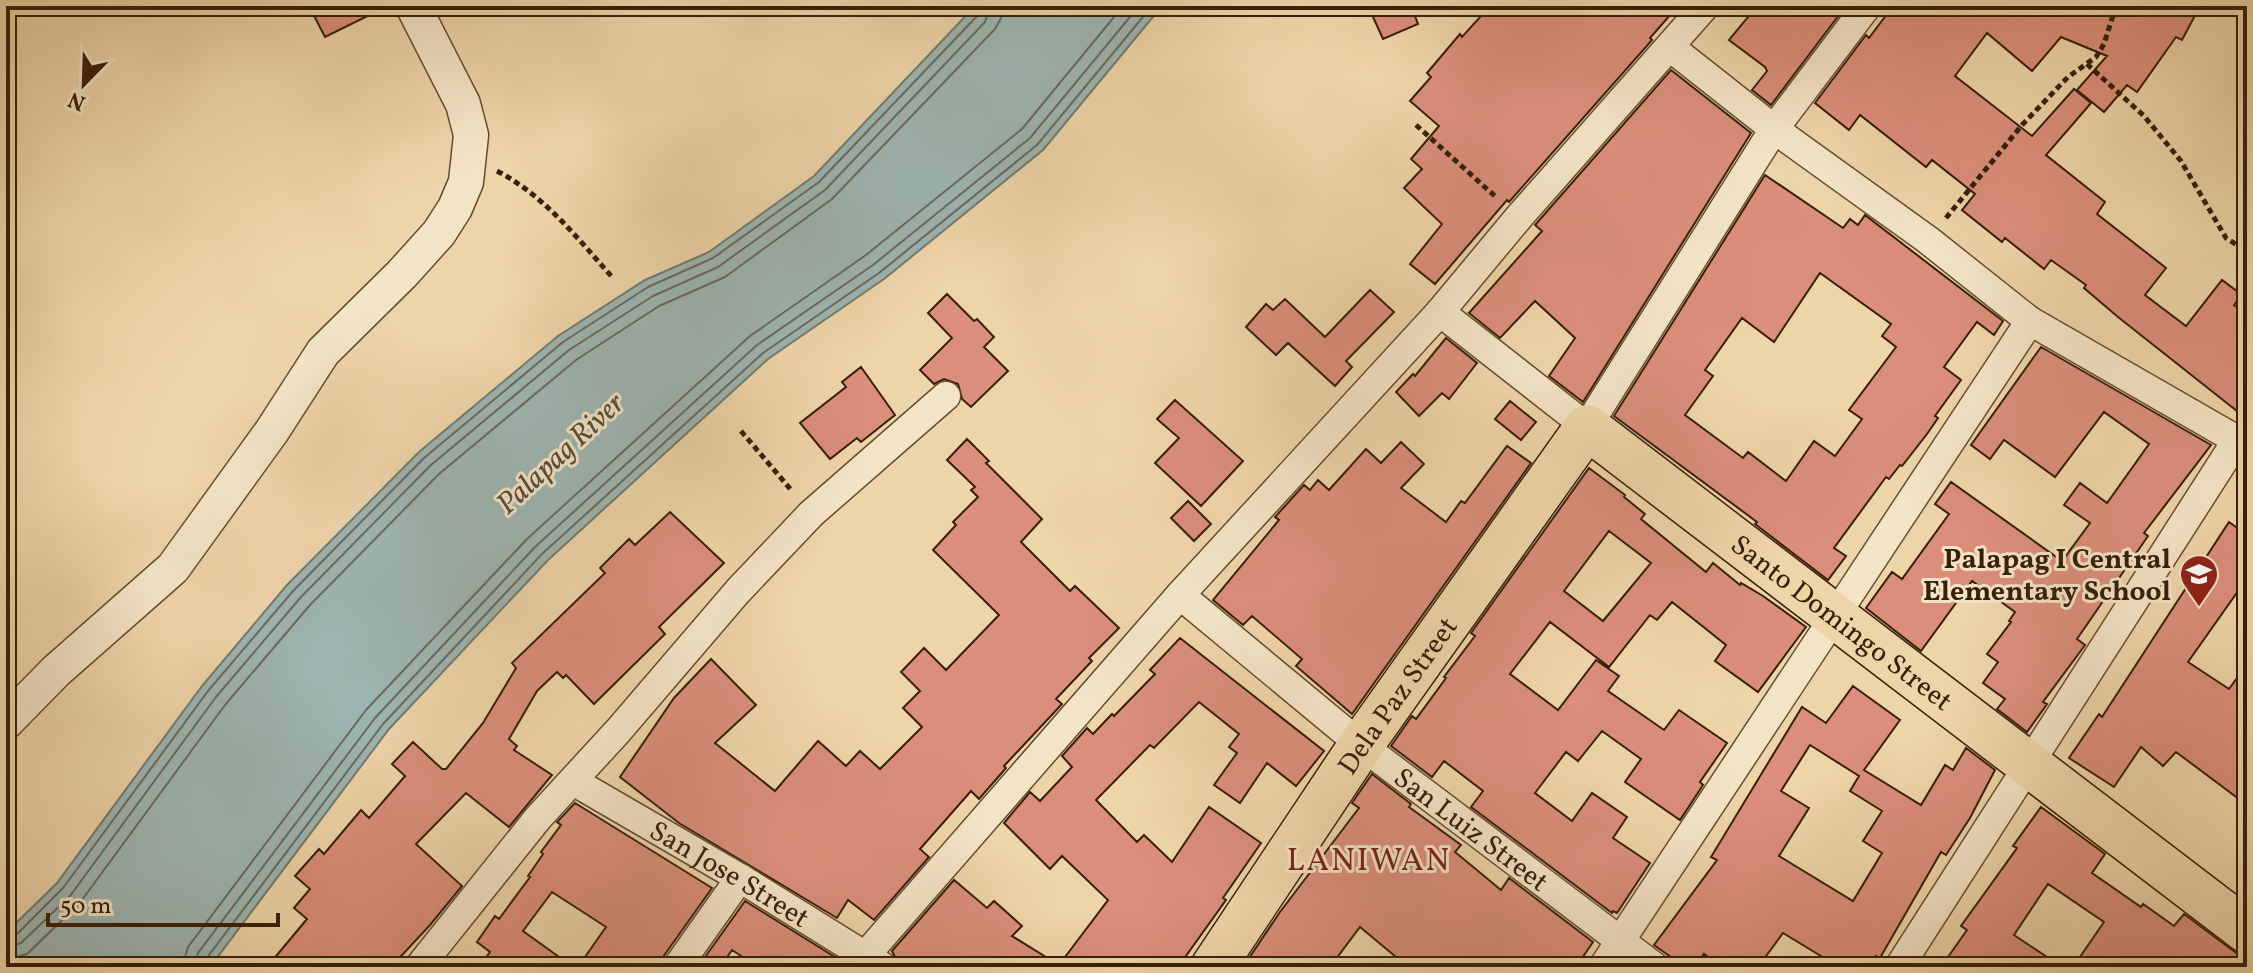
<svg xmlns="http://www.w3.org/2000/svg" width="2253" height="973" font-family="Vollkorn,serif">
  <style>
    .water { fill: #9db6b3; stroke: #747a6f; stroke-width: 2 }
    .lines { fill: none; stroke-linecap: round; stroke-linejoin: round }
    .shore { stroke: #6a6a5e; stroke-width: 2 }
    .building { fill: #db8e7a; stroke: #371f08; stroke-width: 2; fill-rule: evenodd }
    .minor-casing { stroke: #654c30; stroke-width: 31 }
    .tertiary-casing { stroke: #654c30; stroke-width: 37 }
    .primary-casing { stroke: #371f08; stroke-width: 47 }
    .path { stroke: #371f08; stroke-width: 5; stroke-dasharray: 6 4; stroke-linecap: butt }
    .minor { stroke: #f4e4c7; stroke-width: 28 }
    .tertiary { stroke: #f4e4c7; stroke-width: 34 }
    .primary { stroke: #eed5a9; stroke-width: 44 }
    .labels { text-anchor: middle; stroke-width: 6; stroke-linejoin: round; paint-order: stroke }
    .poi-label { font-size: 28px; font-weight: bold; fill: #371f08; stroke: #f4e4c7; text-anchor: end }
    .street-label { font-size: 28px; fill: #371f08; stroke: #f4e4c7 }
    .water-label { font-size: 30px; font-style: italic; fill: #564c3b; stroke: #f4e4c7 }
    .quarter-label { font-size: 32px; letter-spacing: 2px; fill: #7a1f14; stroke: #f4e4c7 }
  </style>
  <rect width="100%" height="100%" fill="#eed5a9"/>
  <filter id="stains"><feTurbulence type="fractalNoise" baseFrequency=".0025" numOctaves="4"/><feColorMatrix values="0 0 0 0 .2 0 0 0 0 .09 0 0 0 0 .02 0 0 0 .5 -.17"/></filter>
  <radialGradient id="worn" r=".72"><stop offset=".6" stop-color="#630" stop-opacity="0"/><stop offset="1" stop-color="#630" stop-opacity=".3"/></radialGradient>
  <path class="water" d="M975 6H1162L1043 150 884 279 768 359 548 560 389 729 210 967H6V933L57 883 202 686 287 585 419 452 558 336 645 280 709 252 814 176Z"/>
  <g class="lines">
    <path class="shore" d="M6 938 15 936 63 888 208 691 293 591 424 458 563 342 648 287 713 258 819 182 978 15 980 6
      M6 948 21 943 70 896 216 697 301 597 431 465 569 350 653 296 718 267 825 190 985 22 990 6
      M6 960 27 954 79 904 225 705 310 605 439 474 576 360 659 306 725 277 832 199 995 29 1001 18 1002 6
      M182 967 188 947 366 710 527 539 750 336 866 255 1022 129 1123 6
      M194 967 198 953 375 718 535 547 757 345 873 265 1030 138 1139 6
      M204 967 206 959 383 724 542 554 763 353 879 273 1037 145 1152 6"/>
  </g>
  <path class="building" d="M309 6H388L325 37Z
    M1368 6H1411L1418 24 1383 39Z
    M1490 6H1588L1608 16 1617 6H1678L1650 38 1652 40 1509 202 1507 200 1435 284 1410 264 1442 224 1404 188 1422 169 1411 159 1439 126 1410 101 1431 77 1427 73 1460 34 1462 37Z
    M1757 6H1827L1839 15 1771 105 1752 90 1767 71 1765 67 1729 40Z
    M1893 6H2200L2182 40 2176 37 2137 92 2127 85 2104 112 2077 90 2107 56 2061 37 2032 71 1987 33 1955 76 2032 136 2074 89 2091 103 2046 155 2105 202 2097 214 2166 268 2145 295 2186 326 2222 280 2242 295 2234 305 2247 315V419L2118 317 2084 288 2086 285 2051 260 2044 269 2005 238 2002 242 1962 210 1975 194 1932 160 1926 167 1860 115 1849 130 1815 103 1866 35 1869 38Z
    M1671 70 1751 133 1583 402 1549 376 1575 338 1535 301 1500 338 1469 313 1542 231 1535 225Z
    M1765 175 1843 228 1850 219 1858 225 1865 215 2003 321 1994 335 1977 322 1944 367 1961 380 1935 416 1938 418 1927 434 1902 466 1900 465 1889 479 1886 477 1834 548 1846 556 1828 580 1755 524 1757 522 1614 416ZM1820 273 1891 324 1882 336 1896 347 1849 410 1862 419 1835 456 1814 441 1786 481 1748 452 1743 458 1685 415 1713 376 1705 370 1742 318 1774 342Z
    M1370 290 1394 312 1346 361 1352 367 1335 386 1288 343 1276 355 1246 327 1266 304 1273 310 1285 299 1325 337Z
    M947 294 974 321 977 319 994 337 984 347 1008 371 971 407 962 399 958 384 944 379 934 384 920 370 952 338 928 313Z
    M1446 338 1477 363 1449 399 1442 393 1419 416 1396 392 1413 374 1415 376Z
    M2041 347 2211 445 2144 533 2148 536 2077 639 2085 645 2043 702 2047 704 2027 732 1997 709 2005 699 1983 683 1998 662 1987 654 2011 622 2009 621 2015 612 1972 581 1921 651 1866 608 1892 572 1902 579 1949 514 1935 504 1951 482 2062 561 2090 523 2064 505 2080 483 2107 503 2149 444 2104 412 2055 477 2004 440 1990 459 1971 445Z
    M861 367 895 415 861 442 857 438 830 459 800 423 846 387 842 382Z
    M1175 400 1243 461 1201 506 1155 463 1179 438 1157 419Z
    M1510 401 1536 422 1521 440 1495 419Z
    M967 439 989 461 986 463 1042 519 1021 542 1070 591 1075 586 1119 628 1089 658 1092 661 1056 699 1062 704 1004 766 1006 768 979 799 971 791 920 849 929 857 874 920 848 900 837 918 679 823 620 777 674 698 711 659 756 705 715 743 775 791 818 741 846 766 860 751 880 769 922 727 903 708 920 691 901 672 924 648 946 670 999 615 933 550 956 525 953 522 978 497 971 490 975 487 947 460Z
    M1401 442 1424 464 1401 488 1446 522 1461 501 1465 503 1507 446 1531 463 1352 714 1296 666 1302 659 1252 616 1243 625 1213 600 1279 520 1275 517 1304 485 1310 490 1318 480 1329 490 1366 449 1381 463Z
    M1589 468 1625 495 1624 497 1645 514 1641 519 1706 572 1713 563 1740 585 1741 583 1763 596 1806 627 1758 692 1715 661 1726 645 1672 602 1657 620 1650 615 1609 667 1550 622 1510 674 1558 710 1596 660 1619 676 1608 691 1664 730 1679 710 1727 743 1700 782 1703 785 1680 820 1625 782 1641 759 1602 731 1578 761 1566 752 1535 793 1572 821 1592 793 1627 817 1613 838 1650 863 1617 913 1613 911 1612 913 1471 807 1483 791 1444 761 1432 777 1391 746 1412 716 1416 719 1446 678 1444 677 1475 636 1471 633ZM1609 531 1651 563 1603 621 1564 591Z
    M1188 501 1211 524 1194 541 1171 518Z
    M670 512 724 563 659 627 665 634 594 704 566 675 563 678 557 672 537 691 509 739 517 746 514 750 552 775 509 827 466 793 416 844 462 886 430 925 391 967H267L307 919 294 908 310 889 295 876 319 849 324 854 361 810 369 818 405 776 392 764 413 742 442 769H446L483 723 516 668 512 663 605 573 600 568 629 539 635 545Z
    M2229 522 2247 535V566L2237 580 2243 584 2188 662 2229 689 2247 664V805L2176 752 2163 766 2141 747 2114 787 2069 758 2099 714 2102 717Z
    M1180 638 1324 751 1296 786 1267 763 1240 803 1214 785 1237 753 1229 747 1239 734 1199 702 1154 748 1150 745 1096 800 1137 842 1144 835 1172 862 1209 807 1261 843 1223 898 1226 900 1178 967H900L892 951 954 880 987 908 994 901 1022 926 1012 936 1059 965 1108 900 1062 856 1050 869 1004 823 1030 792 1040 801 1072 767 1062 756 1087 728 1093 734 1112 714 1114 716 1155 674 1150 670Z
    M1853 686 1900 720 1864 770 1921 805 1945 765 1953 770 1966 748 1995 770 1970 818 1946 855 1941 852 1880 958 1876 956 1869 967H1839L1783 933 1758 967H1721L1704 954 1694 967H1685L1654 945 1717 860 1711 857 1802 707 1826 723ZM1810 745 1859 776 1850 791 1882 811 1863 841 1882 853 1853 901 1779 856 1809 808 1781 791Z
    M1372 774 1411 804 1409 807 1461 845 1455 852 1501 890 1509 878 1593 942 1576 967H1408L1360 927 1330 967H1243L1280 912 1359 808 1352 803Z
    M575 803 712 888 663 957 660 967H578L606 927 552 892 523 931 573 967H479L490 952 477 942 495 916 499 919 530 877 528 876 543 854 541 852 561 825 557 822Z
    M2041 807 2105 854 2092 873 2141 907 2143 904 2174 926 2184 914 2247 961V967H2073L2104 922 2048 884 2014 935 2062 967H1941L1967 930 1961 926 2017 848 2013 846Z
    M745 901 851 967H758L732 950 720 967H698Z"/>
  <g class="lines">
    <defs>
      <g id="minor">
        <path d="M1670 47 1774 129 1928 240 2030 321 2237 440H2247"/>
        <path d="M1440 312 1587 427 1774 129 1867 6"/>
        <path id="s1" d="M1180 595 1361 745 1655 967"/>
        <path id="s2" d="M573 781 740 878 883 967"/>
        <path d="M865 956 1180 595 1440 312 1519 217 1705 6"/>
        <path d="M419 967 538 818 618 731 738 591 811 514 946 396"/>
        <path d="M677 967 740 878"/>
        <path d="M1603 967 2030 321"/>
        <path d="M1899 967 2237 440"/>
      </g>
      <path id="tertiary" d="M6 722 56 671 173 568 272 431 323 352 402 274 439 233 455 208 466 182 471 135 463 104 413 6"/>
      <g id="primary">
        <path id="s3" d="M1213 967 1361 745 1587 427 2247 931"/>
      </g>
    </defs>
    <use href="#minor" class="minor-casing"/>
    <use href="#tertiary" class="tertiary-casing"/>
    <use href="#primary" class="primary-casing"/>
    <path class="path" d="M2087 64 2144 116 2181 161 2226 238 2247 251
      M1416 125 1497 198
      M497 171C545 196 577 238 613 278
      M1946 218 2022 125 2068 77 2096 57 2104 44 2116 6
      M741 431 792 491"/>
    <use href="#minor" class="minor"/>
    <use href="#tertiary" class="tertiary"/>
    <use href="#primary" class="primary"/>
  </g>
  <defs>
    <symbol id="school-pin" viewBox="-11 -11 22 30"><path d="M0 17L-7.5 6A9.5 9.5 0 1 1 7.5 6Z" fill="#8f2418" stroke="#f4e4c7"/><path d="M0-5L7-2L0 1L-7-2ZM-4 1L0 2.5L4 1V4Q0 6-4 4Z" fill="#fff"/></symbol>
  </defs>
  <g fill-rule="evenodd">
    <use href="#school-pin" x="2177" y="552" width="44" height="60"/>
  </g>
  <g class="labels">
    <g class="poi-label">
      <text x="2171" y="568">Palapag I Central<tspan x="2171" dy="32">Elementary School</tspan></text>
    </g>
    <g class="street-label">
      <text dy="10" stroke="none"><textPath href="#s3" startOffset="978">Santo Domingo Street</textPath></text>
      <text dy="10" stroke="none"><textPath href="#s3" startOffset="328">Dela Paz Street</textPath></text>
      <text dy="10" stroke="none"><textPath href="#s1" startOffset="374">San Luiz Street</textPath></text>
      <text dy="10" stroke="none"><textPath href="#s2" startOffset="182">San Jose Street</textPath></text>
    </g>
    <g class="water-label">
      <text transform="translate(560 453) rotate(-43)" y="10">Palapag River</text>
    </g>
    <g class="quarter-label">
      <text x="1369" y="870">LANIWAN</text>
    </g>
  </g>
  <rect width="2253" height="973" fill="none" stroke="#eed5a9" stroke-width="32"/>
  <rect x="8" y="8" width="2237" height="957" fill="none" stroke="#371f08" stroke-width="4"/>
  <rect x="16" y="16" width="2221" height="941" fill="none" stroke="#371f08" stroke-width="2"/>
  <g transform="translate(84 84) rotate(203)" stroke="#f4e4c7" stroke-width="6" paint-order="stroke">
  <path d="M0-6L14 30L0 20L-14 30Z" fill="#371f08"/>
  <text y="-12" font-size="22" font-weight="bold" text-anchor="middle" fill="#371f08">N</text>
  </g>
  <path d="M48 913v12h230v-12" fill="none" stroke="#371f08" stroke-width="4"/>
  <text x="60" y="913" font-size="24" fill="#371f08" stroke="#f4e4c7" stroke-width="6" paint-order="stroke">50 m</text>
  <rect width="100%" height="100%" filter="url(#stains)"/>
  <rect width="100%" height="100%" fill="url(#worn)"/>
</svg>
